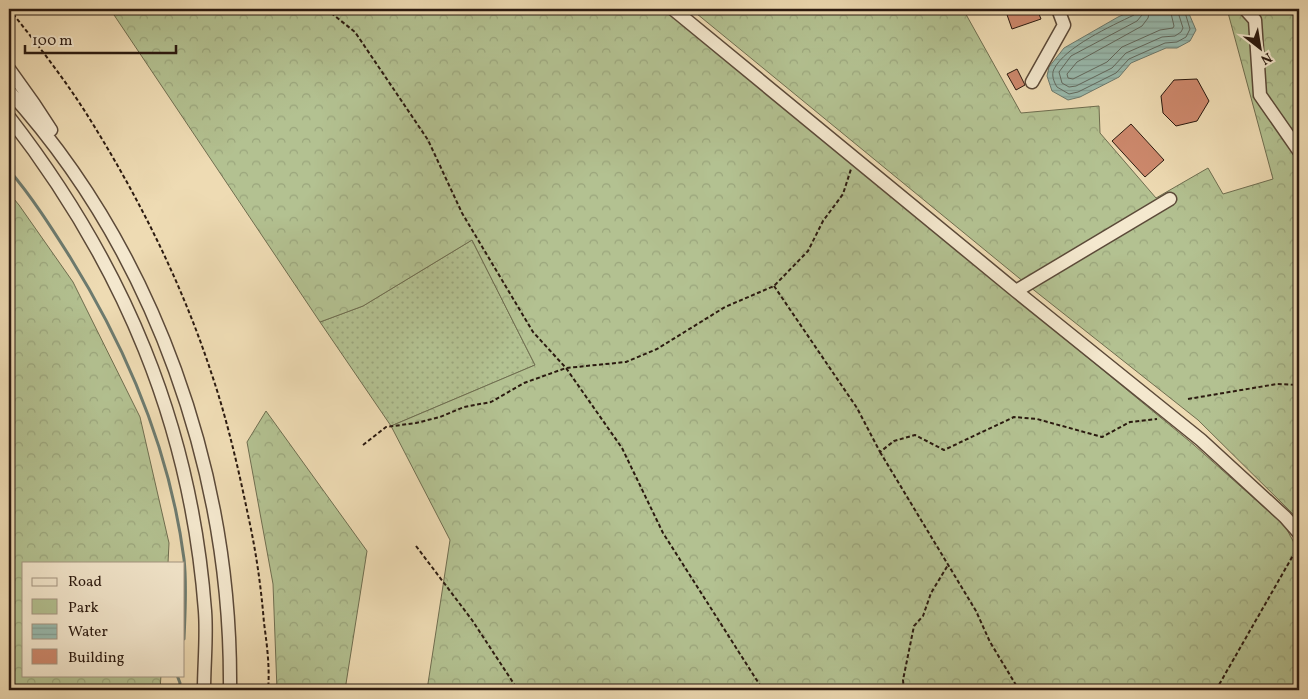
<svg xmlns="http://www.w3.org/2000/svg" width="1308" height="699" font-family="Vollkorn,serif">
  <style>
    .green { fill: url(#green-dots); stroke: #6f6e50 }
    .forest { fill: url(#forest-crowns); stroke: #6f6e50 }
    .water { fill: url(#water-rules); stroke: #6d7b6f }
    .lines { fill: none; stroke-linecap: round; stroke-linejoin: round }
    .shore { stroke: #626a60; stroke-width: 1 }
    .stream { stroke: #6d7b6f; stroke-width: 3 }
    .building { fill: #cd896d; stroke: #2b1a10 }
    .minor-casing { stroke: #5c4a39; stroke-width: 15 }
    .path { stroke: #2b1a10; stroke-width: 2; stroke-dasharray: 4 2.5; stroke-linecap: butt }
    .minor { stroke: #f4e8ce; stroke-width: 12 }
  </style>
  <defs>
    <pattern id="green-dots" width="8" height="8" patternUnits="userSpaceOnUse" patternTransform="scale(1.25)"><rect width="8" height="8" fill="#b3c191"/><path d="M2 2h.1M6 6h.1" fill="none" stroke="#9aa57c" stroke-width="1.8" stroke-linecap="round"/></pattern>
    <pattern id="forest-crowns" width="20" height="18" patternUnits="userSpaceOnUse" patternTransform="scale(1.25)"><rect width="20" height="18" fill="#b3c191"/><path d="M2 6a3 3 0 1 1 6 0M12 15a3 3 0 1 1 6 0" fill="none" stroke="#9aa57c"/></pattern>
    <pattern id="water-rules" width="6" height="5" patternUnits="userSpaceOnUse" patternTransform="scale(1.25)"><rect width="6" height="5" fill="#99bbaf"/><path d="M0 2.5h6" fill="none" stroke="#84a096"/></pattern>
  </defs>
  <rect width="100%" height="100%" fill="#eedbb3"/>
  <filter id="stains"><feTurbulence type="fractalNoise" baseFrequency=".004" numOctaves="4"/><feColorMatrix values="0 0 0 0 .2 0 0 0 0 .09 0 0 0 0 .02 0 0 0 .5 -.17"/></filter>
  <radialGradient id="worn" r=".72"><stop offset=".6" stop-color="#630" stop-opacity="0"/><stop offset="1" stop-color="#630" stop-opacity=".3"/></radialGradient>
  <path class="green" d="M472 240 535 365 391 426 320 322 363 306Z"/>
  <path class="forest" d="M110 9H664L1194 445 1285 526 1299 552V690H427L450 540 391 426 535 365 472 240 363 306 320 322Z
    M691 9H963L1021 113 1099 106 1100 133 1156 198 1208 168 1223 194 1273 179 1227 9H1299V521L1292 513 1198 420 1030 287Z
    M9 193 19 205 73 282 140 417 169 543 168 563H24V675H161L160 690H9Z
    M266 411 367 551 345 690H277L273 584 247 442Z"/>
  <path class="water" d="M1136 9H1187L1196 30 1190 41 1177 48H1166L1131 63 1119 77 1080 97 1068 100 1052 91 1047 76 1049 67 1064 48 1118 17Z"/>
  <g class="lines">
    <path class="shore" d="M1136 9 1134 15C1111 26 1065 47 1054 69 1051 75 1054 82 1057 87L1069 94 1078 92 1116 73 1129 59 1165 43 1177 42 1186 37 1190 29 1184 9
      M1143 9 1142 15 1137 21 1071 56 1059 72 1062 83 1069 87 1076 86 1112 68 1126 53 1162 37 1175 36 1181 32 1183 28 1177 9
      M1150 9 1148 18 1142 26 1077 62 1067 74 1068 78 1073 79 1107 62 1122 47 1160 30 1173 28 1174 26 1170 9"/>
    <path class="stream" d="M9 170C32 197 51 227 70 257 127 349 170 451 184 559 187 585 185 613 184 639
      M177 675 180 683 179 690"/>
  </g>
  <path class="building" d="M1005 9H1037L1041 19 1012 29Z
    M1017 69 1025 85 1016 90 1007 74Z
    M1197 79 1209 101 1197 121 1176 126 1163 113 1161 96 1174 80Z
    M1131 124 1164 160 1145 177 1112 141Z"/>
  <g class="lines">
    <defs>
      <path id="minor" d="M673 9 1016 291 1201 440 1285 517 1299 533
        M1245 9 1255 20 1260 95 1299 151
        M9 69 34 104 51 130
        M1032 82 1064 25 1058 9
        M9 91C155 252 232 474 230 690
        M9 117C123 264 191 424 205 611 207 637 204 664 204 690
        M1016 291 1170 199"/>
    </defs>
    <use href="#minor" class="minor-casing"/>
    <path class="path" d="M9 9C38 45 67 82 91 121 140 200 182 284 211 372 227 419 238 467 248 515 256 551 261 586 264 623 267 645 270 668 268 690
      M326 9 355 32 428 140 462 213 533 332 566 368 622 448 663 533 763 690
      M774 286 857 408 880 452 894 441 915 435 944 450 1014 417 1037 419 1102 437 1130 422 1157 419
      M1188 399 1277 384 1299 385
      M363 445 386 427 416 423 440 417 464 407 491 402 524 383 566 368 626 362 657 349 725 307 774 286 808 251 823 221 843 194 851 169
      M880 452 976 611 990 642 1019 690
      M416 546 472 620 518 690
      M904 690 903 680 914 626 923 616 931 593 948 565
      M1216 690 1299 545"/>
    <use href="#minor" class="minor"/>
  </g>
  <rect width="1308" height="699" fill="none" stroke="#eedbb3" stroke-width="30"/>
  <rect x="10" y="10" width="1288" height="679" fill="none" stroke="#2b1a10" stroke-width="2.5"/>
  <rect x="15" y="15" width="1278" height="669" fill="none" stroke="#2b1a10"/>
  <rect x="22" y="562" width="162" height="115" fill="#f4e8ce" stroke="#a49682"/>
  <rect x="32" y="578" width="25" height="8" fill="#f4e8ce" stroke="#a49682"/>
  <text x="68" y="586" font-size="15" fill="#2b1a10">Road</text>
  <rect x="32" y="599" width="25" height="15" fill="#b3c191" stroke="#a49682"/>
  <text x="68" y="612" font-size="15" fill="#2b1a10">Park</text>
  <rect x="32" y="624" width="25" height="15" fill="url(#water-rules)" stroke="#a49682"/>
  <text x="68" y="636" font-size="15" fill="#2b1a10">Water</text>
  <rect x="32" y="649" width="25" height="15" fill="#cd896d" stroke="#a49682"/>
  <text x="68" y="662" font-size="15" fill="#2b1a10">Building</text>
  <g transform="translate(1260 48) rotate(149)" stroke="#f4e8ce" stroke-width="4" paint-order="stroke">
  <path d="M0-4L9 19L0 12L-9 19Z" fill="#2b1a10"/>
  <text y="-8" font-size="14" font-weight="bold" text-anchor="middle" fill="#2b1a10">N</text>
  </g>
  <path d="M25 45v8h151v-8" fill="none" stroke="#2b1a10" stroke-width="2.5"/>
  <text x="32" y="45" font-size="15" fill="#2b1a10" stroke="#f4e8ce" stroke-width="4" paint-order="stroke">100 m</text>
  <rect width="100%" height="100%" filter="url(#stains)"/>
  <rect width="100%" height="100%" fill="url(#worn)"/>
</svg>
